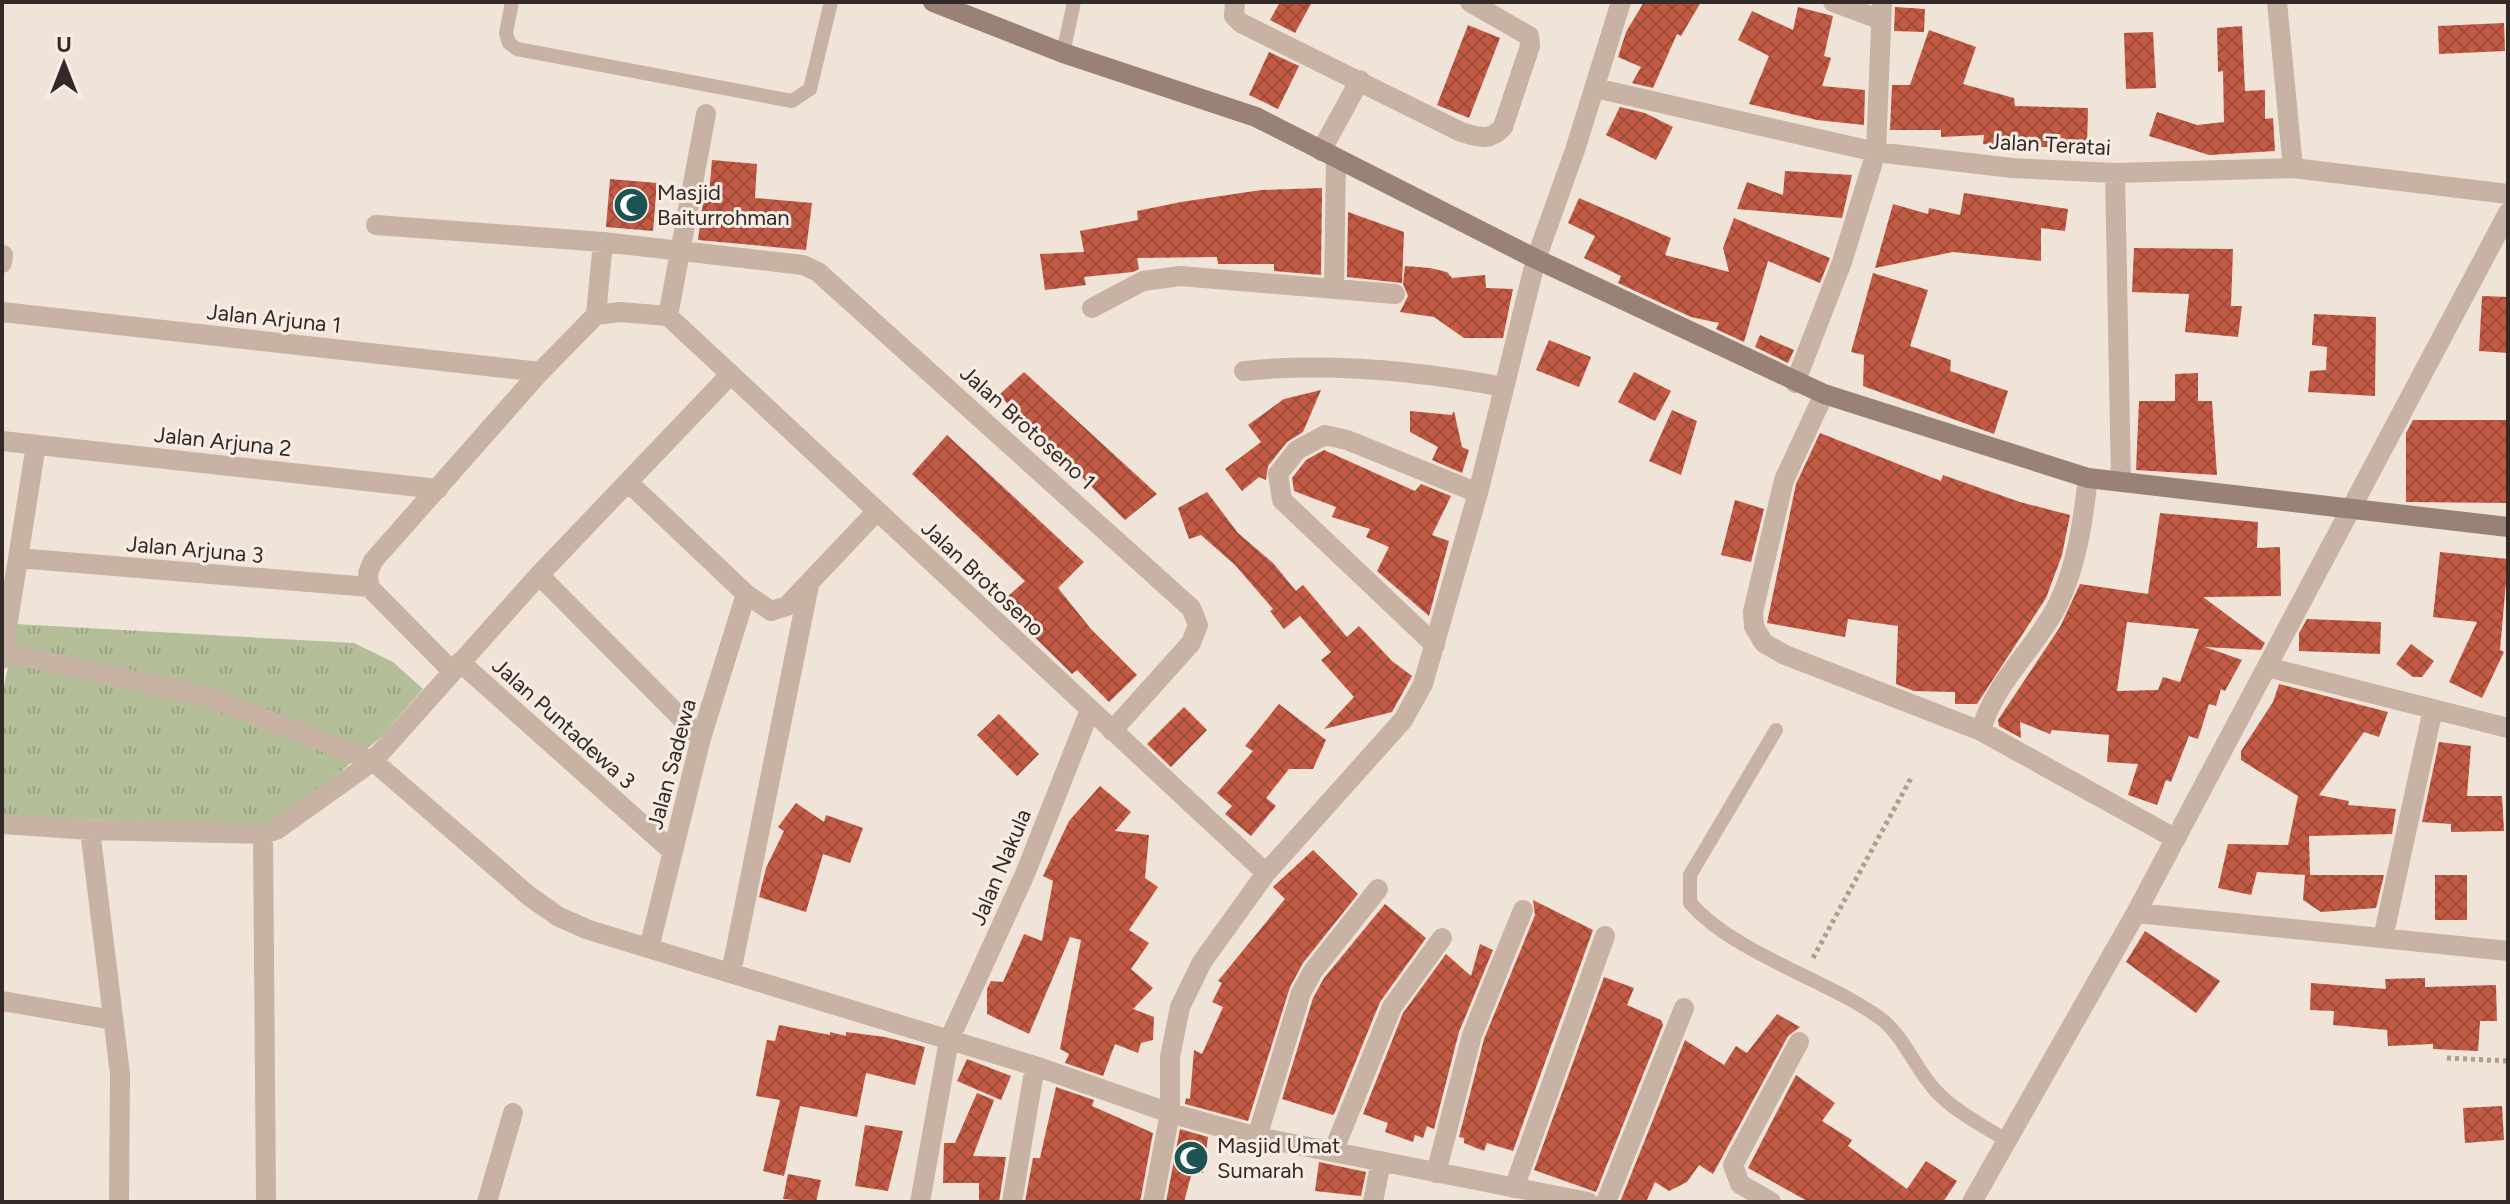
<svg xmlns="http://www.w3.org/2000/svg" width="2510" height="1204" font-family="Figtree,sans-serif">
  <style>
    .grass { fill: url(#grass-tufts) }
    .building { fill: url(#building-cross-hatch); fill-rule: evenodd }
    .lines { fill: none; stroke-linecap: round; stroke-linejoin: round }
    .path { stroke: #b39c8f; stroke-width: 5; stroke-dasharray: 4 4; stroke-linecap: butt }
    .lane { stroke: #c7b2a4; stroke-width: 14 }
    .street { stroke: #c7b2a4; stroke-width: 20 }
    .secondary { stroke: #9a8176; stroke-width: 20 }
    .labels { text-anchor: middle; stroke-width: 6; stroke-linejoin: round; paint-order: stroke }
    .street-label { font-size: 22px; fill: #332926; stroke: #f8ede4 }
    .poi-label { font-size: 22px; fill: #332926; stroke: #f8ede4; text-anchor: start }
  </style>
  <defs>
    <pattern id="grass-tufts" width="24" height="20" patternUnits="userSpaceOnUse" patternTransform="scale(2)"><rect width="24" height="20" fill="#b4be99"/><path d="M3 7l-1-3M5 7V3M7 7l1-3M15 17l-1-3M17 17v-4M19 17l1-3" fill="none" stroke="#9ba384"/></pattern>
    <pattern id="building-cross-hatch" width="8" height="8" patternUnits="userSpaceOnUse" patternTransform="scale(2)"><rect width="8" height="8" fill="#c25a44"/><path d="M0 0l8 8M0 8l8-8" fill="none" stroke="#9e4a39"/></pattern>
  </defs>
  <rect width="100%" height="100%" fill="#f0e3d8"/>
  <path class="grass" d="M16 624 354 643 393 662 423 689 380 738 327 783 265 826 2 817V698Z"/>
  <path class="building" d="M1280 2H1312L1295 33 1270 20Z
    M1644 2H1701L1681 36 1677 34 1653 88 1632 83 1641 67 1618 57 1626 32Z
    M1798 7 1833 16 1824 56 1831 58 1822 86 1865 90 1864 125 1817 120 1749 104 1769 56 1738 40 1752 11 1793 30Z
    M1895 7 1925 9 1924 32 1894 31Z
    M2504 23 2505 51 2439 54 2438 26Z
    M1468 25 1500 38 1469 118 1437 105Z
    M2242 26 2245 91 2265 90V119L2273 118 2275 151 2209 155 2149 136 2157 112 2197 125 2224 122 2223 71 2218 72 2217 28Z
    M1929 30 1976 47 1963 84 2014 98 2015 106 2088 108 2087 147H2017L1983 144 1984 135 1941 137V130H1890L1892 85H1910Z
    M2153 32 2156 88 2126 89 2124 33Z
    M1269 52 1299 66 1278 109 1249 95Z
    M1620 107 1645 113 1673 127 1656 160 1606 135Z
    M712 160 757 164 755 198 812 203 806 250 698 240 704 195H709Z
    M1785 171 1852 175 1842 218 1737 209 1747 182 1783 195Z
    M610 179 657 183 653 231 606 227Z
    M1322 188 1321 275 1274 271V264H1218L1217 257 1137 258 1139 269 1133 272 1084 277 1086 285 1045 290 1040 254 1084 252 1080 231 1138 220 1137 211 1181 202 1261 190Z
    M1964 193 2068 209 2065 231 2041 228V261L1953 252 1875 268 1893 204 1928 214 1929 208 1960 215Z
    M1579 198 1671 238 1665 255 1729 272 1723 248 1734 218 1830 258 1820 283 1768 261 1744 342 1716 329 1719 323 1691 317 1618 283 1621 276 1584 258 1595 236 1568 223Z
    M1348 212 1404 232 1402 283 1347 277Z
    M2134 248 2233 249 2231 306H2242L2238 337 2185 332 2189 294 2132 292Z
    M1405 266 1430 268 1447 272 1452 278 1485 275 1486 288 1513 289 1503 338H1464L1434 317 1400 312 1408 296 1403 284Z
    M1873 273 1928 290 1910 346 1951 360 1950 371 2008 391 1994 434 1863 386 1864 355 1851 352Z
    M2482 296 2508 297V353L2479 351Z
    M2314 314 2376 317 2375 396 2308 392 2310 371 2326 370 2327 347 2312 345Z
    M1760 335 1794 350 1788 363 1755 347Z
    M1549 340 1591 357 1579 387 1536 370Z
    M1024 372 1157 494 1125 520 999 395Z
    M1634 372 1671 391 1655 421 1618 402Z
    M2198 373V401H2212L2217 475 2136 470 2139 401H2175V374Z
    M1321 390 1303 432 1287 442 1268 466 1266 480 1259 477 1242 491 1225 469 1261 442 1248 425 1284 399Z
    M1672 410 1697 421 1681 475 1649 461Z
    M1410 411 1452 415 1454 411 1462 447 1469 450 1462 473 1432 460 1438 447 1410 432Z
    M2413 420H2508V503L2406 502V433Z
    M1820 433 1941 481 1943 475 2020 502 2070 515 2062 555 2046 598 1977 704H1955V692L1914 691 1896 684 1898 626 1848 619 1845 637 1767 623 1796 484Z
    M947 435 1084 562 1058 588 1091 629 1137 675 1109 702 1077 670 1072 674 1000 603 1025 581 912 474Z
    M1324 450 1415 491 1421 484 1451 496 1432 535 1449 541 1429 616 1377 571 1389 547 1366 537 1370 529 1332 517 1336 507 1294 491 1292 478 1306 460Z
    M1207 492 1238 533 1273 563 1296 591 1303 585 1347 637 1359 626 1392 661 1412 676 1392 712 1324 729 1354 697 1321 660 1331 652 1300 616 1284 629 1270 611 1273 609 1235 565 1201 535 1189 539 1178 508Z
    M1735 500 1764 509 1751 562 1721 555Z
    M2160 513 2258 522 2257 548 2280 547 2281 596 2203 597 2265 643 2261 650 2205 647 2242 660 2225 691 2221 689 2216 706 2209 704 2198 739 2189 736 2171 782 2166 780 2157 805 2128 795 2138 764 2107 762 2109 735 2052 730 2050 734 2020 722 2021 738 1999 726 1998 720 2060 627 2080 584 2148 594ZM2127 622 2199 629 2180 682 2163 677 2158 690 2117 691Z
    M2440 552 2508 559 2500 650 2504 652 2482 698 2449 682 2477 622 2433 617Z
    M2307 619 2381 622 2380 654 2299 651V633Z
    M2411 644 2434 661 2422 677H2413L2396 664Z
    M2279 684 2388 712 2379 737 2364 732 2319 795 2349 801 2348 805 2396 809 2392 834 2309 836 2310 875H2384L2376 908 2321 912 2303 900 2305 875 2257 872 2251 895 2218 888 2228 844 2288 845 2298 796 2241 760V751L2273 702Z
    M1279 704 1326 740 1313 769H1289L1266 798 1276 806 1251 836 1225 814 1232 806 1217 793 1253 751 1245 746Z
    M1184 707 1207 730 1171 767 1147 744Z
    M999 714 1039 754 1017 776 977 735Z
    M2439 742 2471 746 2467 796H2502L2504 831 2451 832V824L2422 822Z
    M1100 786 1131 812 1115 831 1149 835 1145 878 1158 887 1129 930 1149 943 1131 969 1153 988 1133 1009 1154 1017 1153 1040 1141 1043 1138 1053 1115 1044 1103 1076 1065 1063 1069 1054 1060 1049 1081 940 1070 937 1029 1034 987 1014V989L991 981 1003 982 1024 934 1042 941 1053 881 1043 876 1069 821Z
    M796 803 824 822 826 815 863 828 850 863 823 854 806 912 759 897 766 868 784 831 778 827Z
    M1313 850 1358 894 1303 963 1290 987 1248 1121 1185 1104 1186 1098 1190 1099 1194 1050 1202 1054 1223 1007 1212 1002 1222 983 1218 981 1285 899 1273 887Z
    M2435 875H2467V920H2435Z
    M1533 900 1593 930 1513 1151 1487 1143 1484 1151 1464 1143V1138L1459 1137 1484 1039 1535 915Z
    M1385 904 1426 938 1380 1002 1335 1112 1333 1115 1282 1099 1313 998 1324 978Z
    M2145 931 2220 981 2196 1013 2126 962Z
    M1480 944 1493 950 1459 1032 1434 1129 1427 1126 1423 1138 1415 1135 1413 1142 1385 1132 1388 1123 1363 1114 1403 1013 1446 954 1471 976Z
    M1604 977 1634 988 1627 1005 1661 1020 1663 1025 1596 1192 1534 1170Z
    M2425 978V987L2496 985 2497 1021H2480L2478 1051 2433 1049V1044L2388 1046 2387 1030 2333 1025 2334 1011 2310 1010 2311 983 2386 989 2385 979Z
    M1777 1014 1800 1027 1788 1036 1713 1174 1699 1165 1687 1182 1669 1191 1655 1182 1646 1202H1620L1685 1040 1724 1065 1736 1046 1747 1053Z
    M779 1025 830 1035V1032L846 1036V1032L885 1037 925 1047 915 1085 866 1073 857 1117 800 1106 784 1176 763 1171 780 1100 756 1096 767 1040 775 1041Z
    M967 1059 1011 1076 1001 1100 957 1081Z
    M1796 1075 1835 1103 1822 1121 1852 1140 1848 1146 1907 1189 1926 1161 1957 1181 1943 1202H1809L1748 1168Z
    M1056 1087 1094 1100 1092 1106 1153 1133 1140 1202H1025L1033 1158H1040Z
    M977 1093 994 1100 973 1156 1006 1157 999 1202H979V1183H943L944 1143H955Z
    M2502 1106 2504 1140 2465 1143 2463 1108Z
    M865 1125 903 1131 888 1191 855 1186Z
    M1180 1129 1208 1137 1203 1173 1192 1172 1184 1202H1166Z
    M1319 1162 1366 1172 1361 1196 1315 1191Z
    M788 1174 821 1180 816 1202 783 1199Z"/>
  <g class="lines">
    <path class="path" d="M1813 958 1911 778
      M2447 1058 2508 1061"/>
    <path class="lane" d="M512 2 506 33 509 43 517 49 792 101 810 89 831 2
      M1063 53 1074 2
      M1776 730 1690 875V903C1735 954 1824 978 1880 1018 1905 1037 1915 1069 1936 1091 1954 1111 1984 1126 2007 1141"/>
    <path class="street" d="M1235 2 1234 16 1241 23 1461 132C1478 137 1490 142 1503 127L1530 46 1529 36 1470 2
      M1833 2 1881 20
      M2277 2 2293 168
      M1595 88 1876 152 2012 168 2115 173 2293 168 2508 194
      M1321 151 1360 80
      M2115 173 2121 480
      M376 225 603 242 803 265 818 272 1191 608 1198 625 1191 643 1112 731
      M2 263 3 255
      M1334 289 1336 159
      M1092 308 1143 281 1180 276 1395 294
      M2 312 540 372
      M596 315 603 242
      M668 316 1266 873
      M668 316 706 114
      M1244 371C1330 362 1420 371 1504 387
      M1795 383 1842 262 1876 152 1882 2
      M1824 394 1784 480 1753 612 1754 627 1764 643 1785 655 1981 731 2176 839
      M2 441 438 489
      M629 483 746 594 771 611 787 606 876 512
      M18 558 369 587
      M539 575 701 738
      M1435 645 1282 500 1278 474 1297 450 1325 435 1347 440 1478 493
      M2 652 209 697 373 761 529 896 559 917 589 930 1035 1066 1170 1113 1257 1137 1588 1202
      M2 659 36 445
      M460 662 672 851
      M2267 667 2508 728
      M452 671 369 587 368 573 373 561 540 372 596 315 620 312 668 316
      M1981 731C1993 684 2036 648 2058 604 2077 565 2083 521 2088 478
      M2 824 90 830 263 834 276 830 373 761 539 575 729 376
      M90 830 120 1074 119 1202
      M263 834 266 1202
      M2136 913 2508 951
      M2383 938 2433 709
      M649 948 701 738 746 594
      M731 973 809 585
      M2 1001 113 1020
      M1257 1137 1301 993 1313 971 1378 889
      M1333 1152 1392 1007 1442 938
      M1436 1173 1472 1035 1523 910
      M1514 1188 1605 936
      M487 1202 513 1113
      M920 1202 949 1040 1025 874 1090 710
      M1012 1202 1035 1066
      M1153 1202 1170 1113V1057L1180 1007 1202 962 1266 873 1403 720 1423 684 1478 493 1536 259 1575 150 1621 2
      M1373 1202 1381 1161
      M1606 1202 1684 1008
      M1771 1202 1740 1184 1733 1165 1799 1042
      M1972 1202 2136 913 2508 213"/>
    <path class="secondary" d="M933 2 1063 53 1256 117 1536 259 1824 394 2088 478 2508 527"/>
  </g>
  <defs>
    <symbol id="mosque-disc" viewBox="-11 -11 22 22"><circle r="9.5" fill="#1d5352" stroke="#f8ede4"/><path d="M3.5-4.9A6 6 0 1 0 3.5 4.9A5 5 0 1 1 3.5-4.9Z" fill="#fff"/></symbol>
  </defs>
  <g fill-rule="evenodd">
    <use href="#mosque-disc" x="611" y="185" width="40" height="40"/>
    <use href="#mosque-disc" x="1171" y="1138" width="40" height="40"/>
  </g>
  <g class="labels">
    <g class="street-label">
      <text transform="translate(2050 144) rotate(3)" y="8">Jalan Teratai</text>
      <text transform="translate(274 318) rotate(6)" y="8">Jalan Arjuna 1</text>
      <text transform="translate(1028 427) rotate(42)" y="8">Jalan Brotoseno 1</text>
      <text transform="translate(223 441) rotate(6)" y="8">Jalan Arjuna 2</text>
      <text transform="translate(195 549) rotate(5)" y="8">Jalan Arjuna 3</text>
      <text transform="translate(983 578) rotate(43)" y="8">Jalan Brotoseno</text>
      <text transform="translate(564 723) rotate(42)" y="8">Jalan Puntadewa 3</text>
      <text transform="translate(671 764) rotate(-75)" y="8">Jalan Sadewa</text>
      <text transform="translate(1000 867) rotate(-67)" y="8">Jalan Nakula</text>
    </g>
    <g class="poi-label">
      <text x="657" y="200">Masjid<tspan x="657" dy="25">Baiturrohman</tspan></text>
      <text x="1217" y="1153">Masjid Umat<tspan x="1217" dy="25">Sumarah</tspan></text>
    </g>
  </g>
  <rect width="2510" height="1204" fill="none" stroke="#332926" stroke-width="8"/>
  <g transform="translate(64 64)" stroke="#f8ede4" stroke-width="6" paint-order="stroke">
  <path d="M0-6L14 30L0 20L-14 30Z" fill="#332926"/>
  <text y="-12" font-size="22" font-weight="bold" text-anchor="middle" fill="#332926">U</text>
  </g>
</svg>
